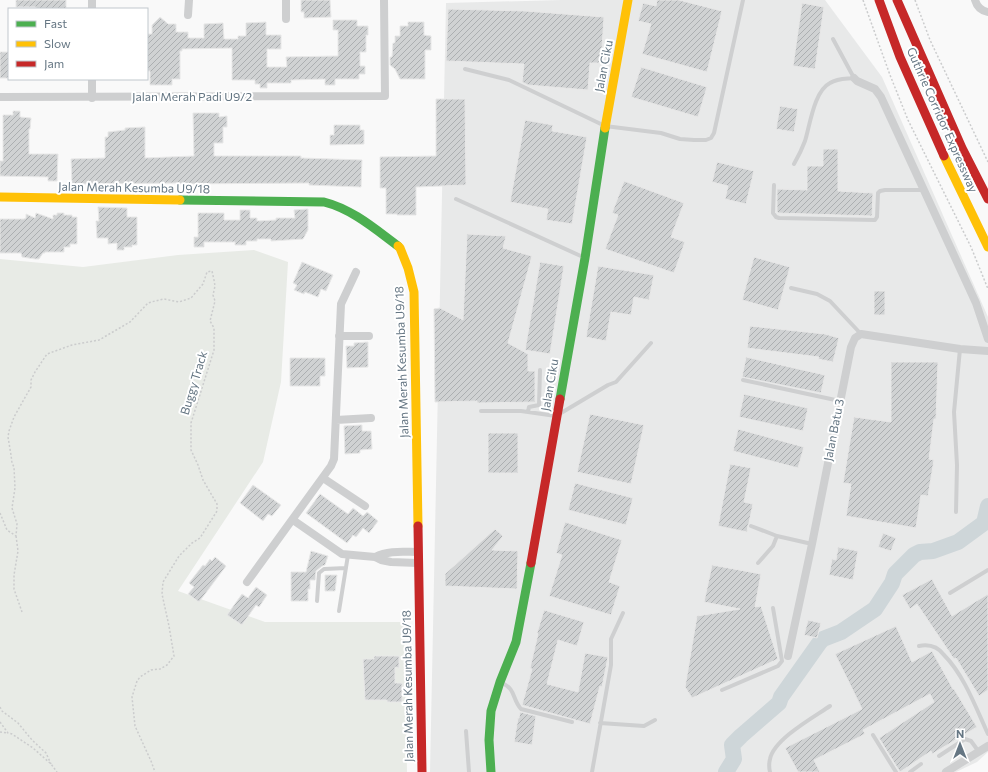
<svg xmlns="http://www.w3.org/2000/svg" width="988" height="772" font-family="Commissioner,sans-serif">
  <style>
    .built { fill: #e8e9e9 }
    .green { fill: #e8ebe6 }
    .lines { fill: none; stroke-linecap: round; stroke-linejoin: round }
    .river { stroke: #ced6d9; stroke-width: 16 }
    .building { fill: url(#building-hatch); stroke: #e8e8e8 }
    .path { stroke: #cbcccd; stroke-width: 1.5; stroke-dasharray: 2 2; stroke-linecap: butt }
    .lane { stroke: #cecfd0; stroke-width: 4 }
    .street { stroke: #cecfd0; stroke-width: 8 }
    .fast { stroke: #4caf50; stroke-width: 9 }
    .slow { stroke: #ffc107; stroke-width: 9 }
    .jam { stroke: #c62828; stroke-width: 9 }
    .labels { text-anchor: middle; stroke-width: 4; stroke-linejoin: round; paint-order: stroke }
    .street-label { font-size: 12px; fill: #657683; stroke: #fff }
  </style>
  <defs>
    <pattern id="building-hatch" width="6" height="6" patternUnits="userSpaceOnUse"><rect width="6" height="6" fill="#d0d2d3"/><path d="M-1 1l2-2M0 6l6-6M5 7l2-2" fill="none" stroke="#acafb1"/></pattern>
  </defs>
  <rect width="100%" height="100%" fill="#f9f9f9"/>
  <path class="built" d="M562 0H825L882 77 988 317V752L977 762 956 772H430L446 3Z"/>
  <path class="green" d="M254 250 288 262 281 382 263 462 178 591 265 622H404L407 772H0V259L83 267 178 255Z"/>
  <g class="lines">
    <path class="river" d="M726 772 734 759 732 745 741 736 779 703 781 697 820 642 823 639 841 632 875 609 892 583 895 574 914 555 920 552 933 551 958 542 984 523 988 506"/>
  </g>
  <path class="building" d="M16 0H66V9H36V7H16Z
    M301 0H330L331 17 304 18V12H301Z
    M657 0H679L722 11 707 72 642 54 651 24 638 21 643 3 656 6Z
    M802 3 824 7 815 69 793 66Z
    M448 9 525 11 604 17 601 63H590L588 90 528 85 522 82 524 64 446 61Z
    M160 17 168 24H176V32H188V38H204V24L223 23 224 39H238V36H246V23L266 22V35H281V49H267V67H287L286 57 338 56V30H333V20H357V26H368V35H366V52H360V66H365V74H359V79H335V85H325V79L291 80V83H267V88H260V84H255V80H232V48L182 49V51H180V79H172V85H150V71H147V34H152V25Z
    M408 22H424V35L431 36V50H425V79H400L395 69 390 65V57H392L393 43H395V36H400V26H408Z
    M0 52H9V78H0Z
    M641 67 707 87 698 117 631 97Z
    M436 99H465L466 185 416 187V215H397V214H386V188H380V157L436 156Z
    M780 106 798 109 794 132 776 129Z
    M13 111H20V117L31 118 30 129H29V154H58L57 181H48V177L0 176V161H3V115H13Z
    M193 113H219V117L227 116V127H223V143H214V156H301V158L362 160 361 187 309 185V183L176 184V183L72 184 71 159 105 158V137H108V132L125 130V128L145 127V158L194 156Z
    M525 120 553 125 552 131 587 137 572 224 546 220 548 209 510 202Z
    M334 125H360V130H364V144L330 145V135H334Z
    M823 149H838V191L873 193 872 216 778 213 777 212V189L807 190V166H823Z
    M717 162 754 171 746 204 725 199 728 186 712 182Z
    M624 181 684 203 671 237 685 242 674 273 605 249 618 215 612 213Z
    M98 207 127 208V217H137V245H132V247H124V250H117V243L108 244V238H97L96 221H99Z
    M308 209V230L303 239 271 241V239H257V241H246V245H235V242H204V247H194V237H198V213H224V220H240V210H250V218H257V221L276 220V218H295L294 210Z
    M36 213 53 219V215H57V213H64V215H72V217H77V244H70V247H64V252H45V253H43L39 259H35L22 257 21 253H0V219H24L26 218V214L35 218Z
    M467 234 506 236 503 248 532 256 508 343 528 354V371H535V402L477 403V401L435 402 434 309 440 308 463 320Z
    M754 257 790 267 778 310 742 300Z
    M302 262 333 275 326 291 321 289 318 297 305 292 304 294 294 290 297 285 293 283Z
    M540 262 564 266 550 354 525 350Z
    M598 266 654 275 649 300 634 297 631 315 611 312 606 341 586 337Z
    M874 291H885V315H874Z
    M750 326 825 334 839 338 833 362 818 359 819 357 747 348Z
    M368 342V367L347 368 346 346H354V343Z
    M746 357 825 375 821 393 742 377Z
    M290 358H325V376H320V386H290Z
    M891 362H938L936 419H934L929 459 934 460 928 496 921 495 916 528 846 516 851 484 843 483 854 417 891 422Z
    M744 394 808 408 803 431 739 417Z
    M590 414 644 425 631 484 577 472Z
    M362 425V431H371L372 449 360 450V453L345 454 344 426Z
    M738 429 804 447 798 468 733 451Z
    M488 433H518V473H488Z
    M730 464 751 468 744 502 753 504 749 523 748 525 747 532 718 526Z
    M575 483 633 498 626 525 568 510Z
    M253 485 281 505 272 516 268 514 263 521 240 503Z
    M320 494 348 514 353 508 363 516 367 512 378 521 369 533 363 528 356 537 353 535 347 543 306 513Z
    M565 522 622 540 609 582 620 586 611 615 549 596 562 555 556 553Z
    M495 529 503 536 492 550 518 551 517 589 445 586V574Z
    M883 533 896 538 891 551 878 547Z
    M838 547 858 551 853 580 829 575 832 559 836 560Z
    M311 551 328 556 325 565 322 566 316 571 315 580H310V589H308V601H291V572H306Z
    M215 557 226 566 199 602 188 594 194 587 189 583 203 565 205 566 210 559 212 561Z
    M712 565 761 574 755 607 761 606 778 659 692 698 685 687 697 616 740 609 704 602Z
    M325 575H337L335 591H325Z
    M932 579 952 616 988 594V690L979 696 956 658 954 659 917 604 910 609 902 595Z
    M256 587 267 595 259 607 256 605 242 625 227 615 242 594 248 598Z
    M544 610 584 622 577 646 558 640 547 684 578 692 585 653 608 657 602 687 600 686 590 724 522 705 532 669 530 668 538 634 537 633Z
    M808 620 821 623 817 638 804 635Z
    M896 626 912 662 932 651 953 689H954L977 727 932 754 931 751 900 772 879 738 934 702 930 694 863 730 865 734 814 760 820 772H798L785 748 862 709 835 654Z
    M374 656H399V668L395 667V683H402V702H387V700H365L363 659H374Z
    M520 712 536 716 532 745 514 742 518 718H519Z"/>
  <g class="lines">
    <path class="path" d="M863 0 890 75 908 120 971 247 988 289
      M915 0 930 40 988 162
      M0 513 7 530 16 536 17 524 12 508 15 488 14 467 12 463 11 455 8 437 9 431 14 417 31 387V380L35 372 47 354 72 345 99 340 130 322 148 303 155 301 164 299 179 302 191 298 203 284 207 272 212 271 214 280 215 286 213 295 215 301 210 321 214 328V350L191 423V450L198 465 203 480 217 504V511L200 538 192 543 179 556 163 582 162 594 169 626 174 656 167 665 160 669 151 670 140 677 137 681 132 697 135 726 151 761 155 772
      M16 536 18 551 14 575V589L22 612
      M0 707 2 711 18 723 32 740 46 753 51 764
      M0 722 8 733 12 734 33 748 51 764 57 772
      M0 732 7 733"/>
    <path class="lane" d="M465 69 509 80 605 126 661 133 680 139 694 140H706L711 138 714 133 743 0
      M794 164C798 157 802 149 805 141 810 125 814 91 830 83 838 78 846 79 854 78L833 39
      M774 185 773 213 776 217 779 218 875 220 877 217 878 193 880 191 885 190H924
      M456 199 583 257
      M791 288 817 294 830 301 861 334
      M743 380 840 401
      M481 411H521L556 416 608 385 616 382 651 343
      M528 412 529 407 539 405 540 370
      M956 512 957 465 954 412 960 349
      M751 526 777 536 812 544
      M758 563 773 546 777 536
      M950 593 988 570
      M317 601 319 573 324 569 346 568
      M339 611 348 555
      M919 646C929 644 938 647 944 655 964 675 976 708 988 734
      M502 683C516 689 512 699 521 709L572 722
      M722 690 778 666 782 661 773 608
      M600 723 644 726 655 720
      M466 731 469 772
      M873 735 896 772
      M939 756 965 739 971 741 979 752
      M592 772 611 665V639L623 613
      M770 772C769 768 769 763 770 759 774 739 814 717 830 706
      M910 772 921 764"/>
    <path class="street" d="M92 0V9
      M975 0C977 7 981 11 988 12
      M188 15 189 0
      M286 19V0
      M854 78 857 81 875 89 881 97 976 303 988 339
      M92 79V98
      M0 97 385 96 384 0
      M339 336H369
      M336 420 371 418
      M323 478 365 506
      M293 520 342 554 375 557 381 560 391 562 418 563
      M375 557C389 550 403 552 418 552
      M247 582 331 466 334 459 341 304 356 272
      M788 656 812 544 851 347 855 338 861 334 960 349 988 351
      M946 772 988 746"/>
    <path class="fast" d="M180 200 324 202C352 209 375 229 398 246
      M560 399 585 258 605 128
      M491 772 489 740 491 711 500 682 516 642 531 563"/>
    <path class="slow" d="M605 128 628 0
      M944 156 988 247
      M0 197 180 200
      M398 246 400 248 408 268 414 292 418 526"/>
    <path class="jam" d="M879 0 900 57 944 156
      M897 0 962 148 988 199
      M418 526 422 772
      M531 563 560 399"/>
  </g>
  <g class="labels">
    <g class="street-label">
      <text transform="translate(604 66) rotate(-79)" y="4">Jalan Ciku</text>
      <text x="192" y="101">Jalan Merah Padi U9/2</text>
      <text transform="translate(942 120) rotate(66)" y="4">Guthrie Corridor Expressway</text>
      <text transform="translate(134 188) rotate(1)" y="4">Jalan Merah Kesumba U9/18</text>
      <text transform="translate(402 362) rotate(-92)" y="4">Jalan Merah Kesumba U9/18</text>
      <text transform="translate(194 383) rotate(-73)" y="4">Buggy Track</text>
      <text transform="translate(550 385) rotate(-80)" y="4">Jalan Ciku</text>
      <text transform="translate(834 430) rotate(-79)" y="4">Jalan Batu 3</text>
      <text transform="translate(408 686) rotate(-91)" y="4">Jalan Merah Kesumba U9/18</text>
    </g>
  </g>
  <rect x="8" y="8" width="140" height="72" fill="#ffffff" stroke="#c1c8cd"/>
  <rect x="16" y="21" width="20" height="6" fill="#4caf50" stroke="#c1c8cd"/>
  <text x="44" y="28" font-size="12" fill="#657683">Fast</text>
  <rect x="16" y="41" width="20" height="6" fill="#ffc107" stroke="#c1c8cd"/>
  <text x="44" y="48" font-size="12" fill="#657683">Slow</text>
  <rect x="16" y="61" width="20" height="6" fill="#c62828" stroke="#c1c8cd"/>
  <text x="44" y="68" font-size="12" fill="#657683">Jam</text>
  <g transform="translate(960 744)" stroke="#ffffff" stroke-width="3" paint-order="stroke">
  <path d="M0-3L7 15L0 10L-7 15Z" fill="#657683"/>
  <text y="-6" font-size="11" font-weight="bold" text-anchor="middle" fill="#657683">N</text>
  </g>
</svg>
